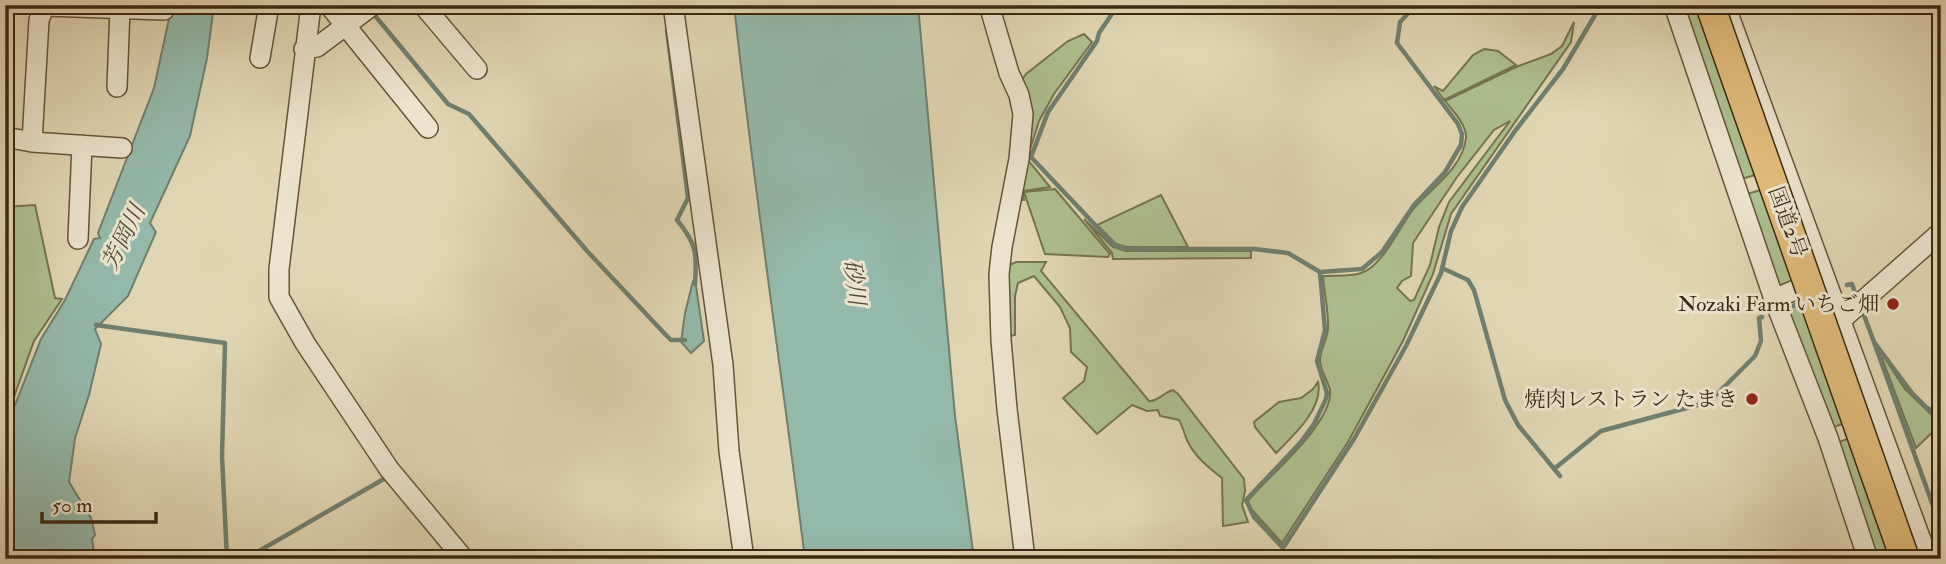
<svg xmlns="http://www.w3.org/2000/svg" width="1946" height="564" font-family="'IM FELL Double Pica','Noto Serif JP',serif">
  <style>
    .green { fill: #aebf90; stroke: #747451; stroke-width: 2; fill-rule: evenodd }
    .water { fill: #94b9ab; stroke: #707f6e; stroke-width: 2 }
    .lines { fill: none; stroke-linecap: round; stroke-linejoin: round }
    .stream { stroke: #707f6e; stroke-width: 4.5 }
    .minor-casing { stroke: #64543a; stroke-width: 22 }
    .minor { stroke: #ece4ce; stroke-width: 19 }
    .highway-bridge-casing { stroke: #3b2812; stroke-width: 31; stroke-linecap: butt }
    .highway-bridge { stroke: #e0bb7a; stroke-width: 28 }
    .poi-dot { fill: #8f2418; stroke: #ece4ce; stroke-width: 2.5 }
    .labels { text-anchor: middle; stroke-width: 6; stroke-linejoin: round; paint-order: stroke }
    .street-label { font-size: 21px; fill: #3b2812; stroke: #ece4ce }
    .poi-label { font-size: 21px; fill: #3b2812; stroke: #ece4ce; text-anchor: end }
    .water-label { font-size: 23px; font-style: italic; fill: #514c38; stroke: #ece4ce }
  </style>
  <rect width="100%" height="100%" fill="#e1d6b3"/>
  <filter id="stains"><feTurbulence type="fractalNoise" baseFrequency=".00286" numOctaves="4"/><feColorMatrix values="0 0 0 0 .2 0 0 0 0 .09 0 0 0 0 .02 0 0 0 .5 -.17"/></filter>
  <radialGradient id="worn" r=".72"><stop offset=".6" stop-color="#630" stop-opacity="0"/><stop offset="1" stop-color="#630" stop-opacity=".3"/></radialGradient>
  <path class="green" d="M1679 5H1699L1759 174 1741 179Z
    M1574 22 1571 42 1451 214 1433 274 1403 341 1348 442 1282 543 1251 509 1248 501C1267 477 1334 423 1330 390 1328 380 1320 371 1320 360 1320 350 1327 340 1328 329 1329 312 1324 293 1323 276 1335 275 1350 277 1361 273 1383 267 1401 223 1415 207 1433 187 1463 167 1466 138 1467 125 1453 111 1445 101L1516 67 1551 54 1562 46ZM1510 121 1449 202 1439 227 1430 265 1414 300 1410 301 1397 288 1402 281 1411 276 1413 243 1457 177 1494 130Z
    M1084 34 1092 42 1054 94 1039 121 1027 159 1050 187 1022 191 1024 200H1016L1021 81 1026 74 1068 41Z
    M1484 49 1498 51 1516 65 1444 100 1434 86 1443 91 1473 55Z
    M1055 189 1110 254 1108 257 1045 254 1024 192Z
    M1764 189 1798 286 1782 293 1747 194Z
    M1161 195 1188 247H1127L1116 244 1097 225Z
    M35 205 55 298 62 299 34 341 5 422V207Z
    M1084 219 1113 247 1126 251H1251V258L1113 259 1112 253Z
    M1016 262H1046L1041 271 1149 401C1159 401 1164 392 1173 390L1178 394 1244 479 1245 491 1242 505 1248 522 1223 526 1222 478C1209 468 1194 456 1187 440 1184 433 1183 427 1179 420L1160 416 1158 410 1147 411 1132 405 1097 434 1063 398 1084 381 1087 367 1071 352 1070 328 1060 307 1034 276 1018 283 1015 296V335L1010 336 1005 267Z
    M1823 285 1867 414 1832 428 1784 300Z
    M1884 357 1905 389 1941 424 1916 448 1882 358Z
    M1318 382C1324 408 1293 436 1276 453L1255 427 1254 422 1279 402 1301 398 1313 389Z
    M1871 430 1921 559H1875L1839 442Z"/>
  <path class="water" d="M172 5H214L207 58 190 136 150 223 156 232 128 296 95 329 101 344 89 395 75 438 69 482 91 518 95 535 92 539 95 559H10L5 530V433L8 423 41 339 65 300 94 239 100 238 98 233 154 88Z
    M734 5H918L955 416 974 559H805C782 374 754 190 734 5Z
    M695 279 704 341 691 353 681 342 685 313 693 281Z"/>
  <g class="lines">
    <path class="stream" d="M1118 5 1099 33 1097 41 1048 112 1031 157 1115 246 1127 249H1254L1288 253 1320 272 1325 330 1317 361 1327 393 1326 399 1314 424 1300 443 1246 500 1254 517 1283 548
      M372 12 448 104 469 114 588 252 664 333 671 340H685
      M667 30 688 198 677 220C697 244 697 254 695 284
      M1442 268 1468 280 1474 290 1505 400 1518 425 1560 476
      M1320 272 1362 269 1382 252 1414 205 1445 172 1461 145 1462 134 1458 124 1397 43 1400 22 1416 5
      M1847 285 1852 284 1857 299
      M1793 306 1805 301
      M1862 310 1874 342 1912 393 1926 407 1941 417
      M96 325 225 343 222 456 227 559
      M1874 342 1941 528
      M1554 469 1601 431 1709 402 1755 356 1761 341 1759 318 1762 317
      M245 559 389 476
      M1279 559 1283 548 1354 439 1406 346 1441 273 1451 231 1462 207 1515 131 1563 69 1601 5"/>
    <defs>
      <path id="minor" d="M311 5 279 269V297L305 343 389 469 464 559
        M329 5 428 128
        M423 5 477 69
        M673 5 723 365 729 451 744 559
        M989 5 1009 73 1019 95 1023 114 1019 159 1002 247 999 274 1001 340 1007 409 1025 559
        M1674 5 1774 299 1828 438 1868 559
        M1725 5 1928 559
        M45 6 164 10
        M304 49 317 47 373 5
        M260 58 269 5
        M117 87 120 8
        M5 137 32 142 122 148
        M32 142 39 20 45 5
        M78 239 82 145
        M1774 299 1818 280
        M1840 321 1941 232"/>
    </defs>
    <use href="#minor" class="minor-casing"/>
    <use href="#minor" class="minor"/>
    <defs>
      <path id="highway-bridge" d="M1710 5 1905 559"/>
    </defs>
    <use href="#highway-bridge" class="highway-bridge-casing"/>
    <use href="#highway-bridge" class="highway-bridge"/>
  </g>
  <g class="poi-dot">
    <circle cx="1893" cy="304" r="7"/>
    <circle cx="1752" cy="399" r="7"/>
  </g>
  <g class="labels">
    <g class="street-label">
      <text transform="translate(1788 222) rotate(70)" y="7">国道2号</text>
    </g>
    <g class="poi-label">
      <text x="1879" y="311">Nozaki Farm いちご畑</text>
      <text x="1738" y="406">焼肉レストラン たまき</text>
    </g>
    <g class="water-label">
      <text transform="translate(123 237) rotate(-64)" y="8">芳岡川</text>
      <text transform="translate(855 282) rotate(83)" y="8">砂川</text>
    </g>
  </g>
  <rect width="1946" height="564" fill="none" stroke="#e1d6b3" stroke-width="28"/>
  <rect x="7" y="7" width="1932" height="550" fill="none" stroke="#3b2812" stroke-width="3.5"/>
  <rect x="14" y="14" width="1918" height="536" fill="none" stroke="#3b2812" stroke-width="2"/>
  <path d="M42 512v10h114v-10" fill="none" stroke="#3b2812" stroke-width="3.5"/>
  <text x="52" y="512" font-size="21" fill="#3b2812" stroke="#ece4ce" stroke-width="5" paint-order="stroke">50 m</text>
  <rect width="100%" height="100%" filter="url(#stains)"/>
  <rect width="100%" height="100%" fill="url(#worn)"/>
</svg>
